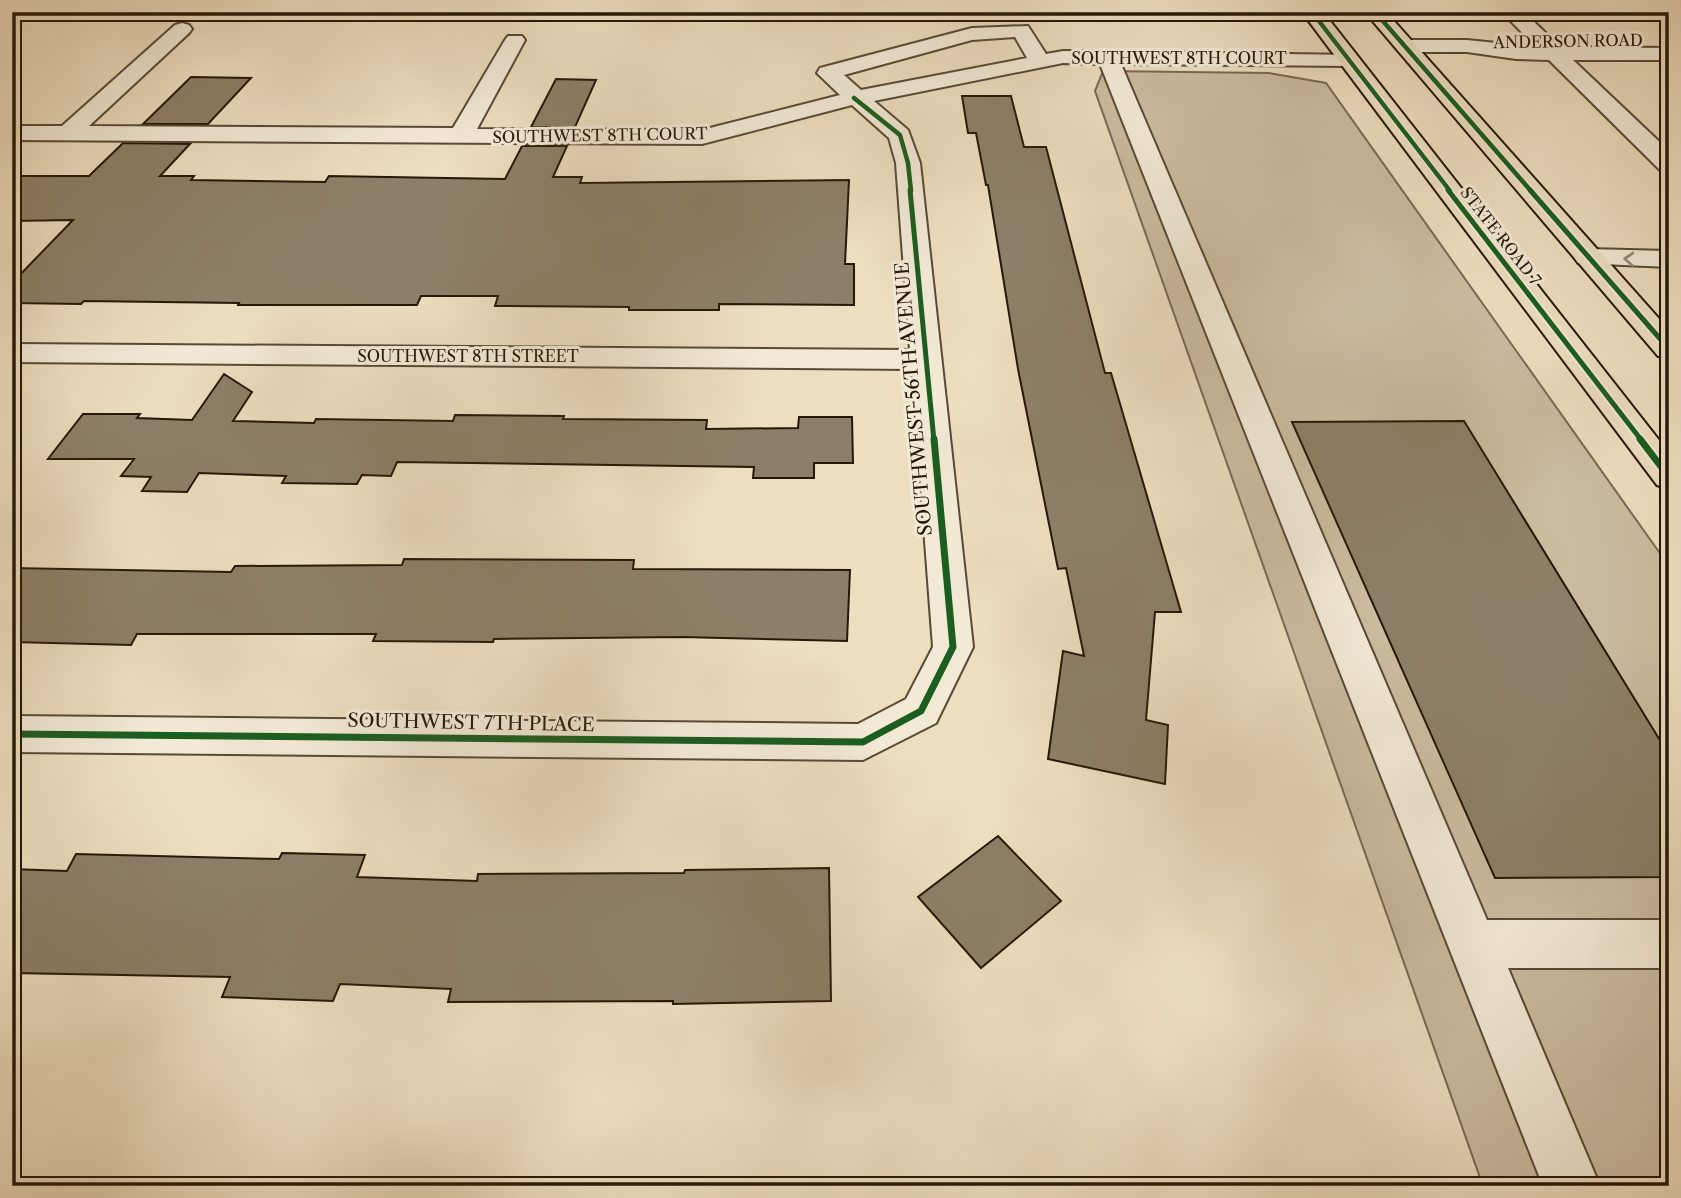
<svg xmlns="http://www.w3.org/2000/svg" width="1681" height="1198" font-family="'Libre Caslon Text',serif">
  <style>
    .green { fill: #cbbca1; stroke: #786a54; stroke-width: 2 }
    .building { fill: #8d7f67; stroke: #261807; stroke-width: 2 }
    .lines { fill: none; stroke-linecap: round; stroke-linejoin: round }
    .minor-casing { stroke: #584a35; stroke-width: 4 }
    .major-casing { stroke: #261807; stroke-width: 4 }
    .minor { fill: #f3ead6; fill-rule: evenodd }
    .major { fill: #eddec0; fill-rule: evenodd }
    .cycleway-far2-casing { stroke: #f3ead6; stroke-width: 7 }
    .cycleway-far1-casing { stroke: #f3ead6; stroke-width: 9 }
    .cycleway-casing { stroke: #f3ead6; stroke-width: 11 }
    .cycleway-far2 { stroke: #1b5e20; stroke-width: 4.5 }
    .cycleway-far1 { stroke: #1b5e20; stroke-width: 5 }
    .cycleway { stroke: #1b5e20; stroke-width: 7 }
    .oneway { stroke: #978c79 }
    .labels { text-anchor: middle; stroke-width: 6; stroke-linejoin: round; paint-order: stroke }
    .far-street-label { font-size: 16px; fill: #261807; stroke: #f3ead6 }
    .street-label { font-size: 19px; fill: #261807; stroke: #f3ead6 }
  </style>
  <rect width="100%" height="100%" fill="#eddec0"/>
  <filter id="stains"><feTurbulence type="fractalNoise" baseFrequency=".00286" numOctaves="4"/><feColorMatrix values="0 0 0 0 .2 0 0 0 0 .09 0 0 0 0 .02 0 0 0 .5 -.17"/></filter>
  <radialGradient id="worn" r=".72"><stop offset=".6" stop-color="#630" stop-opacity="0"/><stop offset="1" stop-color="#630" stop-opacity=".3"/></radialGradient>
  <path class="green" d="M1103 71 1269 73 1326 83 1669 566V1186H1483L1095 91Z"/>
  <path class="building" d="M191 77 251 78 208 124H143Z
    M556 79 596 80 575 127H531Z
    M962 96H1011L1024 147H1046L1105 373H1111L1181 612H1155L1146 720 1168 725 1165 784 1048 759 1063 651 1084 656 1066 568 1058 569 1018 369 988 185H986L976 133H968Z
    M123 143 190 144 160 176H194L191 180 325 182 329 176 505 179 522 146H567L553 177H582L580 183 849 180 845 264H854V305L719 304V310H629V307L495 306 498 296H421L417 305H238L239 303 84 301 81 304 12 303V283L73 220 12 221V176H89Z
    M224 374 252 392 233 421 314 423 316 419 453 421 455 415 564 416 563 419 707 420 706 429 798 428 799 417H852L853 463H814V478H753L754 467 397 462 391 476 362 475 357 484 282 483 286 476 199 473 187 492 142 491 151 477 121 476 134 459H48L83 414H140L137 418 192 420Z
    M1464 421 1669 755V877L1495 878 1292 422Z
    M404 559 634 560 633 569 850 570 847 641 682 637 494 639 493 642 373 641 376 634H137L131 645 12 642V568L231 572 235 566 402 565Z
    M998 836 1061 901 981 968 918 897Z
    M282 853 365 855 357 877 477 881 478 874 684 873 685 870 829 868 831 1001 673 1004V1001L448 1002 451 989 340 984 333 1001 222 997 230 977 12 973V869L67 871 76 854 279 859Z"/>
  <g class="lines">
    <defs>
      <path id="minor" d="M1502 12H1524L1560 47 1669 48V60H1573L1669 151V172L1660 170 1549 60 1516 59 1467 52H1405L1398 50 1395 46 1398 42 1405 40H1467L1536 47Z
        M182 23 189 25 192 29 189 33 89 126 453 128 505 40 508 36H522L525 40 477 129 702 130 840 95 817 73 820 68 972 28 1028 26 1046 54 1063 51 1355 55 1358 60 1355 65 1347 66 1121 64 1487 920H1669V968H1508L1600 1186H1543L1100 64 1063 63 874 101 908 130 920 163 973 647 936 723 863 760 12 752V716L858 724 906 699 933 647 912 369 12 362V344L910 350 896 163 889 138 852 105 702 144 12 140V126H62L175 25ZM1015 37 1027 58 861 90 844 75 972 40Z
        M1588 249 1669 251V267L1578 263 1574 257 1578 251Z"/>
      <path id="major" d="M1302 12H1323L1669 453V489L1657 485Z
        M1365 12H1386L1669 330V358L1658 356Z"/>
    </defs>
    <use href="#minor" class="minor-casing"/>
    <use href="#major" class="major-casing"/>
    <use href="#minor" class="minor"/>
    <use href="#major" class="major"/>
    <defs>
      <path id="cycleway-far2" d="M1312 12 1450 191
        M1375 12 1531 191
        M854 98 900 135 908 163 911 191"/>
      <path id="cycleway-far1" d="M910 190 934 441
        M1448 190 1642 441
        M1530 190 1669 349"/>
      <path id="cycleway" d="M1640 439 1669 477
        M12 734 863 742 921 711 953 647 934 439"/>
    </defs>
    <use href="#cycleway-far2" class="cycleway-far2-casing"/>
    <use href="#cycleway-far1" class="cycleway-far1-casing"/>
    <use href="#cycleway" class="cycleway-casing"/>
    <use href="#cycleway-far2" class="cycleway-far2"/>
    <use href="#cycleway-far1" class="cycleway-far1"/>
    <use href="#cycleway" class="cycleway"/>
  </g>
  <defs><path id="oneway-chevron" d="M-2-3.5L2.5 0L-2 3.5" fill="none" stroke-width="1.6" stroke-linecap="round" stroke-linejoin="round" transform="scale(1.75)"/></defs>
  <use class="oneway" href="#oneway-chevron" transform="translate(1629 259) rotate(-177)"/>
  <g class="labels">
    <g class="far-street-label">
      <text transform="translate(1568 41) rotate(-1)" y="6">ANDERSON ROAD</text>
      <text x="1179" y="64">SOUTHWEST 8TH COURT</text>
      <text transform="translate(600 135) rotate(-1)" y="6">SOUTHWEST 8TH COURT</text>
      <text transform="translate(1501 236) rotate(52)" y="6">STATE ROAD 7</text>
      <text x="468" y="362">SOUTHWEST 8TH STREET</text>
    </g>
    <g class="street-label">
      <text transform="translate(913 399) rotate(-95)" y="7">SOUTHWEST 56TH AVENUE</text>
      <text transform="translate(471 722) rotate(1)" y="7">SOUTHWEST 7TH PLACE</text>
    </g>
  </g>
  <rect width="1681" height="1198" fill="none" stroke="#eddec0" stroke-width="42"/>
  <rect x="14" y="14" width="1653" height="1170" fill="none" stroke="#261807" stroke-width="3.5"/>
  <rect x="21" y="21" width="1639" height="1156" fill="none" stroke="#261807" stroke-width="2"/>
  <rect width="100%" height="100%" filter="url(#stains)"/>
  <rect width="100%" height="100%" fill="url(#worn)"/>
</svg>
